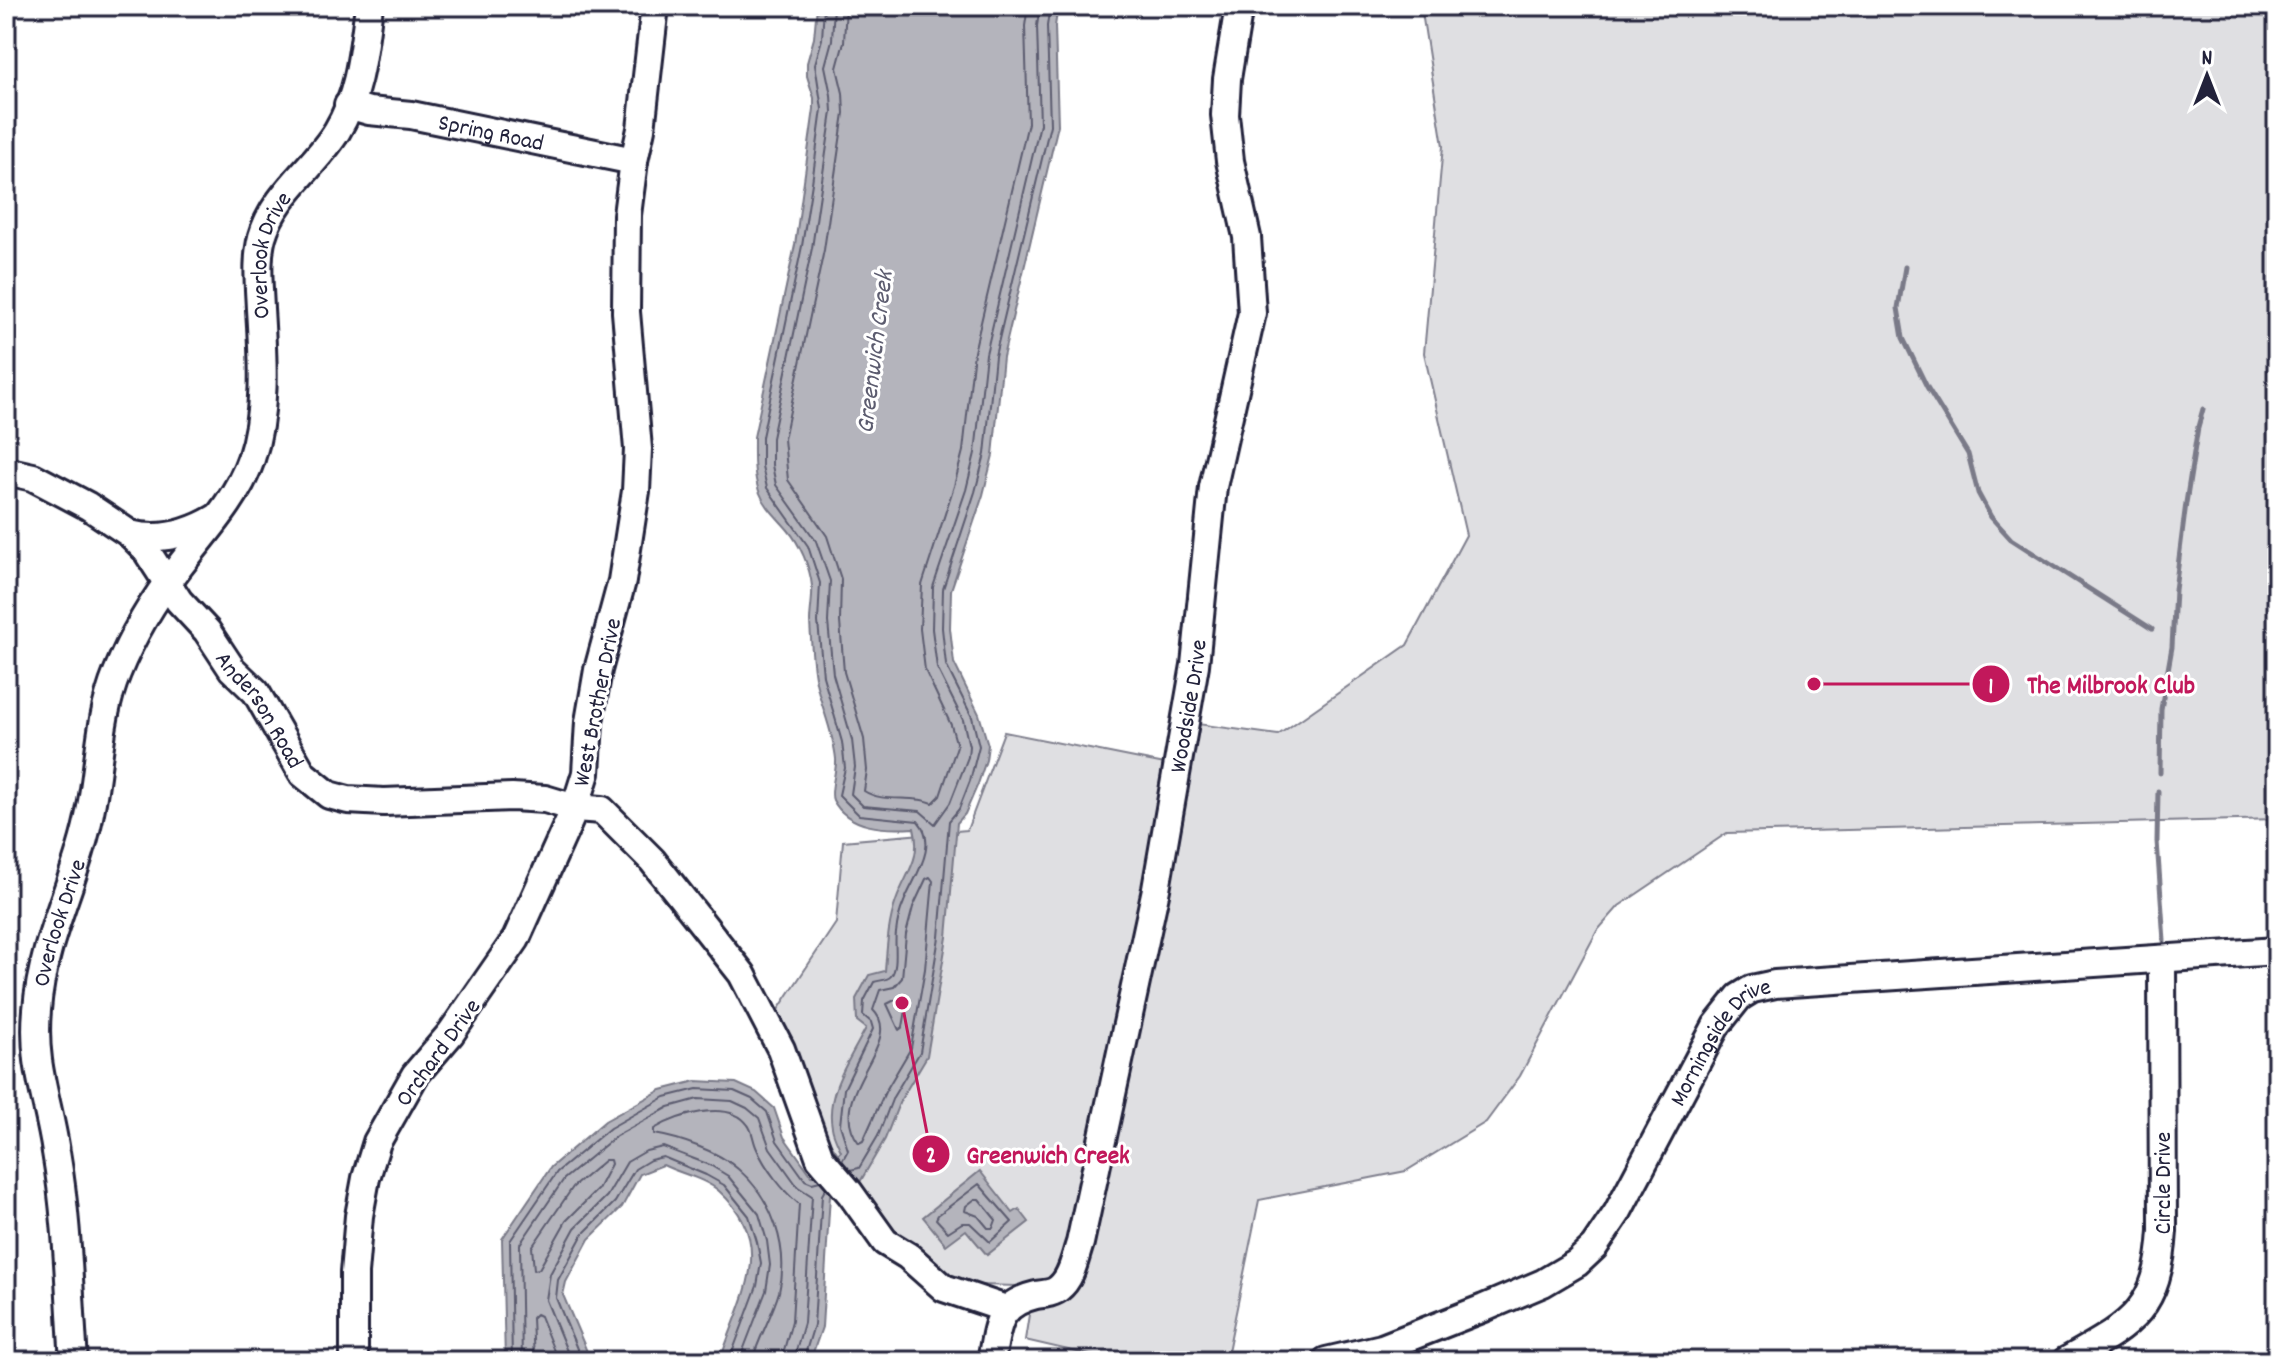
<svg xmlns="http://www.w3.org/2000/svg" width="2283" height="1367" font-family="Dekko,sans-serif">
  <style>
    .green { fill: #dfdfe2; stroke: #80808e; stroke-width: 2 }
    .water { fill: #b4b4bc; stroke: #7a7a88; stroke-width: 2 }
    .lines { fill: none; stroke-linecap: round; stroke-linejoin: round }
    .shore { stroke: #5c5c6f; stroke-width: 2 }
    .stream { stroke: #7a7a88; stroke-width: 5 }
    .minor-casing { stroke: #22223b; stroke-width: 32 }
    .minor { stroke: #fff; stroke-width: 26 }
    .labels { text-anchor: middle; stroke-width: 6; stroke-linejoin: round; paint-order: stroke }
    .street-label { font-size: 24px; fill: #22223b; stroke: #fff }
    .water-label { font-size: 26px; font-style: italic; fill: #5c5c6f; stroke: #fff }
    .leader { fill: none; stroke: #c2185b; stroke-width: 3 }
    .callout-dot { fill: #c2185b; stroke: #fff; stroke-width: 3 }
    .mark-label { font-size: 24px; text-anchor: middle; font-weight: bold; fill: #fff }
    .callout-label { font-size: 26px; text-anchor: middle; font-weight: bold; fill: #c2185b; stroke: #fff; stroke-width: 6; stroke-linejoin: round; paint-order: stroke }
  </style>
  <rect width="100%" height="100%" fill="#fff"/>
  <filter id="ink" filterUnits="userSpaceOnUse"><feTurbulence type="fractalNoise" baseFrequency=".0125" numOctaves="2"/><feDisplacementMap in="SourceGraphic" scale="16" xChannelSelector="R" yChannelSelector="G"/><feConvolveMatrix kernelMatrix="1 2 1 2 8 2 1 2 1" color-interpolation-filters="sRGB"/></filter>
  <g filter="url(#ink)">
    <path class="green" d="M1421 6H2277V819L1727 833 1619 906 1597 931 1520 1076 1486 1122 1406 1171 1259 1200 1226 1361H1116L1025 1340 1034 1283 1018 1286 979 1285 959 1282 914 1253 873 1205 825 1135 778 1010 836 923 843 841 967 830 1004 732 1190 769 1198 724 1278 735 1407 645 1466 535 1424 353 1443 146Z"/>
    <path class="water" d="M817 6H1058L1055 26 1058 125 1003 357 993 455 983 495 951 590 950 628 954 663 979 714 988 745 986 760 978 784 965 814 957 823 947 937 927 1056 900 1101 885 1139 860 1182 855 1176 830 1195 822 1327 810 1361H720C739 1300 780 1246 719 1191 704 1178 681 1174 663 1165L640 1174 622 1207 589 1239 566 1282 563 1295 591 1361H505L502 1239 551 1167 605 1121 661 1090 696 1081 736 1083 756 1092 774 1108 784 1137 812 1176 841 1151C838 1144 833 1135 832 1127 825 1093 851 1057 866 1028L857 1021 856 999 869 975 885 971C887 947 888 923 896 901 906 872 922 860 914 828 886 830 848 829 833 800 829 792 837 771 836 759 833 730 820 705 815 677 812 660 811 640 810 622 810 610 813 598 812 586 810 567 800 544 788 530 778 518 765 507 759 491 753 474 754 455 754 437L795 245 814 109V98L807 76V63L814 38Z
      M980 1171 1013 1213 1019 1209 1029 1222 987 1255 966 1230 946 1245 923 1217Z"/>
    <g class="lines">
      <path class="shore" d="M824 6 822 39 815 64 822 109 812 183 802 246 762 437V466L767 488 808 546 820 583 818 622 823 676 842 742 845 768 839 795 859 815 918 821C940 846 913 878 904 902 900 911 897 923 896 933 894 944 899 967 891 976 887 981 879 980 874 982L864 1001 863 1015 871 1022 873 1029 844 1089 840 1125 848 1150 842 1161
        M834 6 832 40 825 66 831 95 832 112 812 248 772 438V465L776 485 816 541 830 581 828 622 833 674 852 740 855 767 851 794 863 806 920 811 935 824 950 803 968 757 969 746 963 720 937 668 932 629 933 587 966 490 975 453 986 354 1040 124 1037 26 1040 6
        M846 6 844 42 837 68 843 93 844 113 824 250 784 439 788 480 827 536 841 579 840 622 844 672 864 739 867 770 864 791C884 804 911 794 933 803L940 796 957 746 951 725 925 670 920 629 922 585 954 486 963 451 974 352 1028 123 1025 26 1028 6
        M930 877 933 881 925 969 911 1048 885 1092 863 1141 859 1143C822 1094 907 1043 873 1010L880 990 894 987 902 978 906 934 913 907 926 879Z
        M905 995 908 999 903 1027 899 1030 887 1004Z
        M605 1160H610L611 1164 598 1189 566 1221 539 1269 534 1270 532 1247 573 1187Z
        M850 1170 859 1168 878 1136 893 1097 920 1052 939 937 949 821 959 809 970 781 979 746 972 717 946 665 942 628 943 589 975 492 985 454 995 356 1050 125 1047 26 1050 6
        M979 1184 1012 1222 990 1242 970 1223H962L948 1232 936 1219 938 1215Z
        M975 1199H979L996 1220 993 1228H988L978 1216 965 1211 966 1206Z
        M512 1361 510 1241 557 1172 610 1128 665 1097 697 1089 734 1091 752 1099 767 1112 777 1141 805 1180 812 1183 820 1181
        M522 1361 520 1244 564 1179 616 1136 669 1107 698 1099 732 1101 747 1108 759 1118 770 1148 798 1187 812 1196 804 1323 793 1361
        M534 1361 532 1318 536 1314 540 1316 558 1361
        M571 1361 546 1300 550 1274 575 1228 607 1196 627 1162 646 1151 663 1147 710 1165 728 1176 759 1214 767 1241 770 1265 766 1291 739 1361
        M582 1361 556 1298 558 1280 583 1234 615 1202 635 1169 650 1160 663 1157 706 1175 724 1185 749 1216 757 1242 761 1263 757 1286 729 1361
        M752 1361C759 1337 772 1316 779 1292 790 1248 772 1198 738 1169 718 1151 679 1138 654 1134V1129C676 1116 729 1098 748 1125 753 1131 753 1142 757 1149 765 1168 783 1191 799 1204L792 1321 781 1361
        M803 1361 814 1325 822 1195 826 1188"/>
      <path class="stream" d="M1905 267 1898 308 1903 338 1927 387 1968 454 1978 493 1991 517 2011 539 2152 629
        M2160 773 2161 709 2172 647 2175 590 2186 503 2198 427 2203 409
        M2158 791 2157 841 2164 941"/>
      <defs>
        <g id="minor">
          <path d="M655 6 641 129 634 161 627 215 626 312 638 449 636 491 622 581 598 670 589 722 586 773 575 808 602 810 652 860 742 974 781 1049 820 1158 850 1193 885 1242 908 1256 944 1288 1006 1309"/>
          <path id="s1" d="M348 105 369 111 411 115 634 161"/>
          <path id="s2" d="M6 471 33 477 88 506 130 534 146 550 179 601 207 631 232 669 256 692 303 774 329 795 348 800 384 802 512 797 545 799 575 808 516 939 451 1033 415 1075 377 1142 366 1178 359 1216 354 1273V1361"/>
          <path d="M130 534C161 542 189 534 216 518"/>
          <path id="s3" d="M74 1361C69 1292 68 1221 56 1152 48 1099 32 1065 37 1010 42 939 79 876 91 807 100 762 99 717 117 673 132 636 154 599 179 567 204 534 237 500 251 459 267 411 263 358 260 309 259 285 256 260 262 237 274 194 315 167 337 131 360 93 363 49 369 6"/>
          <path id="s4" d="M991 1361C998 1325 996 1305 1036 1295 1043 1294 1054 1293 1059 1288 1072 1278 1075 1257 1080 1243L1156 889 1195 665 1213 487 1252 313 1247 237 1230 161 1225 115 1227 79 1239 6"/>
          <path id="s5" d="M1326 1361 1382 1348 1484 1308 1543 1283 1577 1263 1594 1247 1617 1213 1716 1026 1739 997 1752 989 1775 984 2277 951"/>
          <path d="M2066 1361C2131 1324 2158 1312 2163 1231L2162 960"/>
        </g>
      </defs>
      <use href="#minor" class="minor-casing"/>
      <use href="#minor" class="minor"/>
    </g>
  </g>
  <g class="labels">
    <g class="street-label">
      <text dy="8" stroke="none"><textPath href="#s1" startOffset="146">Spring Road</textPath></text>
      <text dy="8" stroke="none"><textPath href="#s3" startOffset="1162">Overlook Drive</textPath></text>
      <text transform="translate(596 702) rotate(-79)" y="8">West Brother Drive</text>
      <text dy="8" stroke="none"><textPath href="#s4" startOffset="710">Woodside Drive</textPath></text>
      <text dy="8" stroke="none"><textPath href="#s2" startOffset="360">Anderson Road</textPath></text>
      <text dy="8" stroke="none"><textPath href="#s3" startOffset="444">Overlook Drive</textPath></text>
      <text dy="8" stroke="none"><textPath href="#s5" startOffset="538">Morningside Drive</textPath></text>
      <text transform="translate(437 1052) rotate(-54)" y="8">Orchard Drive</text>
      <text transform="translate(2162 1183) rotate(-90)" y="8">Circle Drive</text>
    </g>
    <g class="water-label">
      <text transform="translate(873 352) rotate(-83)" y="9">Greenwich Creek</text>
    </g>
  </g>
  <path class="leader" d="M1814 684L1991 684M902 1003L931 1154"/>
  <g class="callout-dot">
    <circle cx="1814" cy="684" r="8"/>
    <circle cx="902" cy="1003" r="8"/>
    <circle cx="1991" cy="684" r="20"/>
    <circle cx="931" cy="1154" r="20"/>
  </g>
  <g class="mark-label">
    <text x="1991" y="693">1</text>
    <text x="931" y="1162">2</text>
  </g>
  <g class="callout-label">
    <text x="2111" y="693">The Milbrook Club</text>
    <text x="1048" y="1163">Greenwich Creek</text>
  </g>
  <rect width="2283" height="1367" fill="none" stroke="#fff" stroke-width="32"/>
  <rect x="16" y="16" width="2251" height="1335" fill="none" stroke="#22223b" stroke-width="3" filter="url(#ink)"/>
  <g transform="translate(2207 76)" stroke="#ffffff" stroke-width="6" paint-order="stroke">
  <path d="M0-6L14 30L0 20L-14 30Z" fill="#22223b"/>
  <text y="-12" font-size="22" font-weight="bold" text-anchor="middle" fill="#22223b">N</text>
  </g>
</svg>
